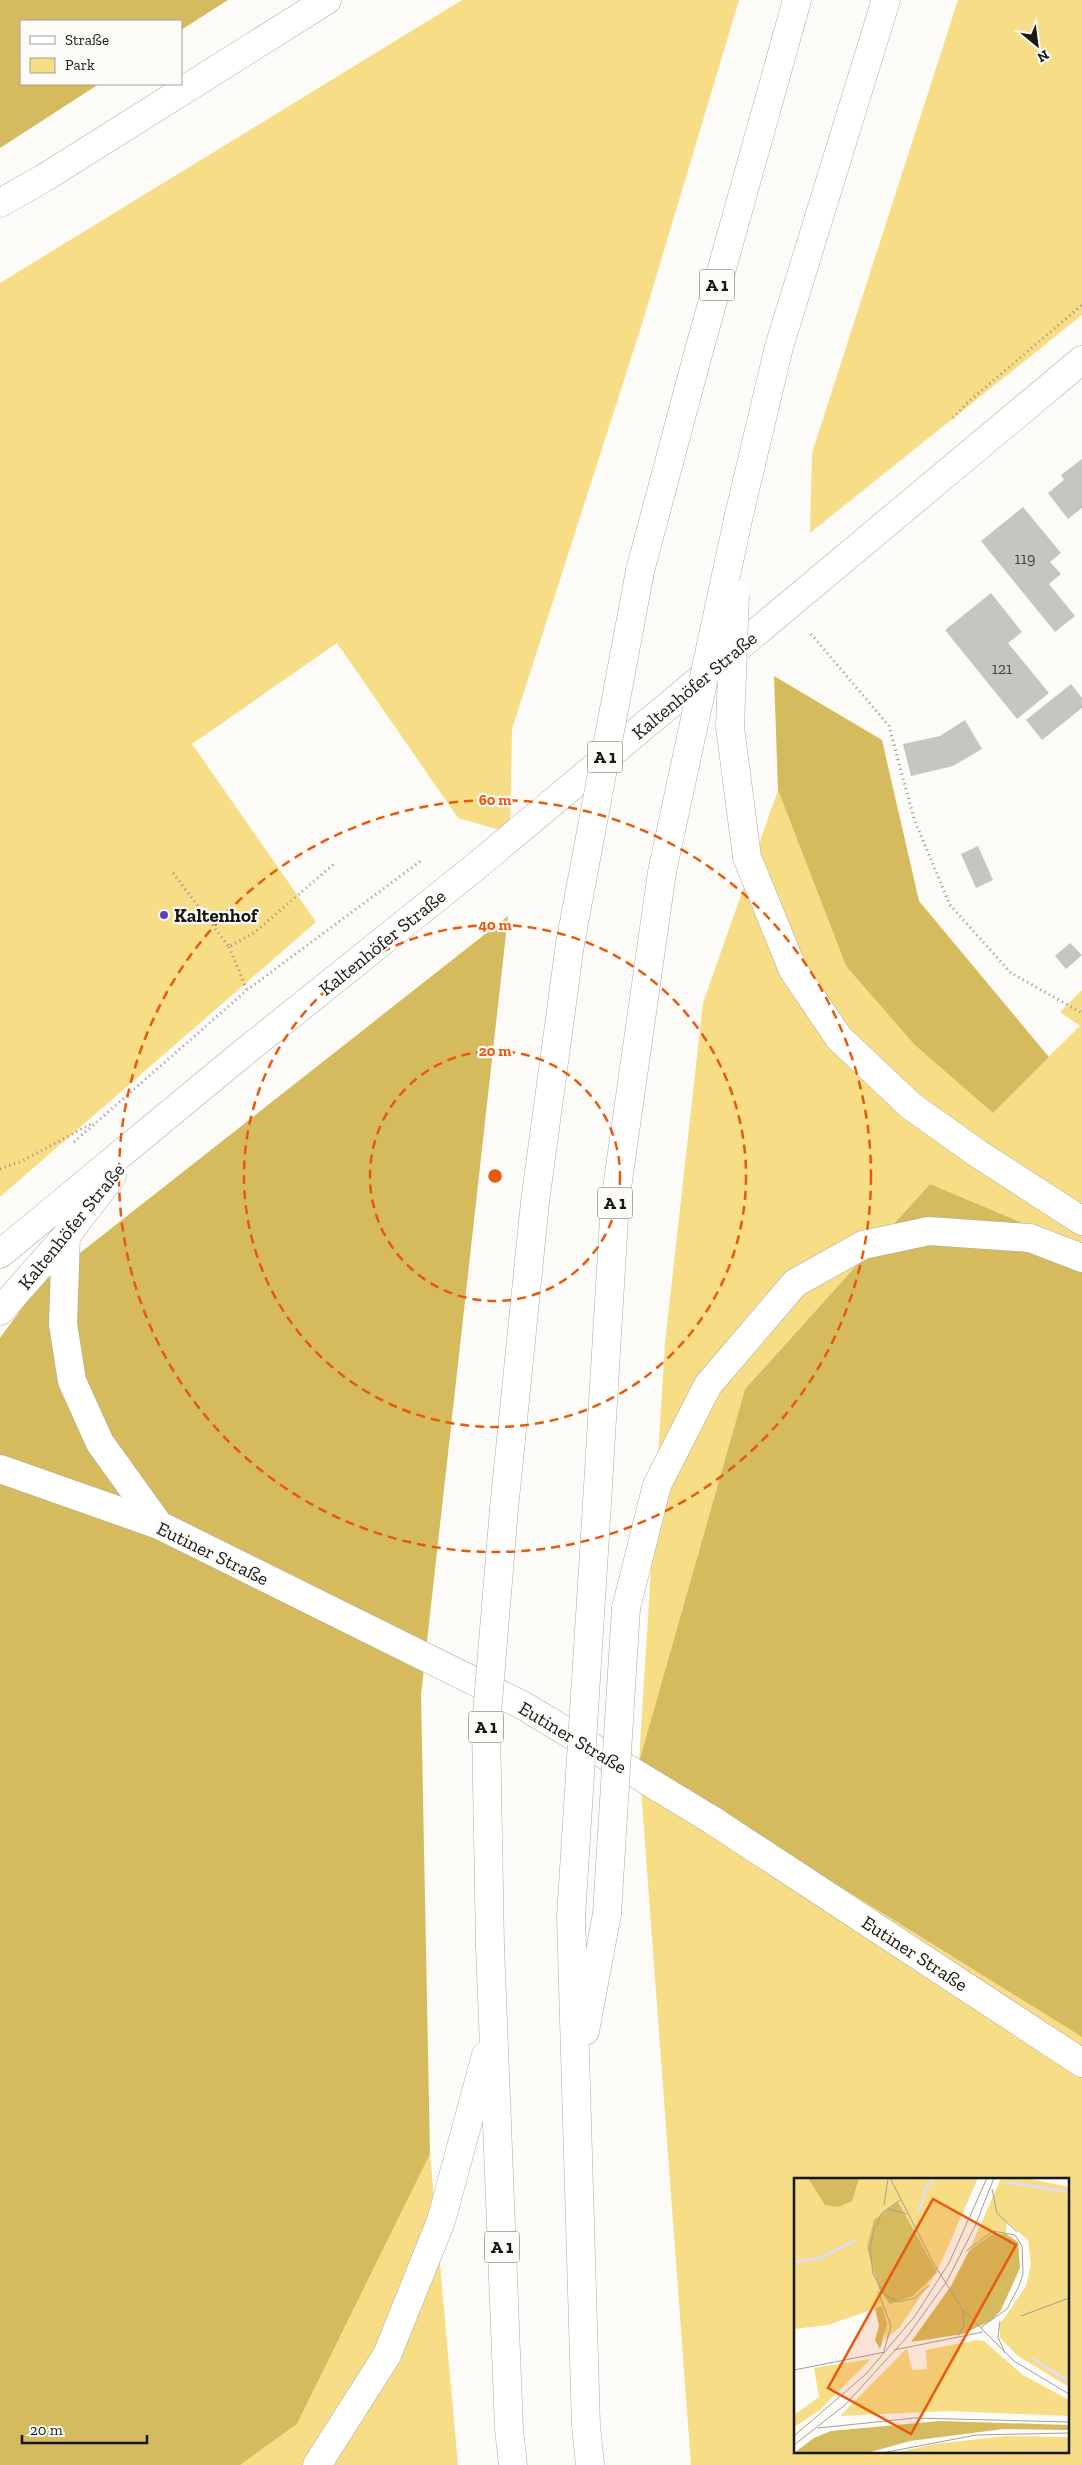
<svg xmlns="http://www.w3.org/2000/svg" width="1082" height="2465" font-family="'Zilla Slab',serif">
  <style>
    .green { fill: #f6dd86; fill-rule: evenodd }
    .forest { fill: #d5bb5d }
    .building { fill: #c7c5c1 }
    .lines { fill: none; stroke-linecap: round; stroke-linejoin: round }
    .minor-casing { stroke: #adaba7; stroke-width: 29 }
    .major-casing { stroke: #adaba7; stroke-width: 29 }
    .highway-casing { stroke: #adaba7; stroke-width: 29 }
    .path { stroke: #92918e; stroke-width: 3; stroke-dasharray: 1 4; stroke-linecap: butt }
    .minor { stroke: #fff; stroke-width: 28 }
    .major { stroke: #fff; stroke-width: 28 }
    .highway { stroke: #fff; stroke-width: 28 }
    .highway-bridge-casing { stroke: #adaba7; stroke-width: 29; stroke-linecap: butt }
    .highway-bridge { stroke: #fff; stroke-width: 28 }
    .ring { fill: none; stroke: #e8590c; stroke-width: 2.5; stroke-dasharray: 9 6 }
    .poi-dot { fill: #5f3fb7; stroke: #fdfbf7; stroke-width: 2 }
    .labels { text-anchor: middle; stroke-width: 4.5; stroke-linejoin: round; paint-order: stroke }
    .number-label { font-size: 16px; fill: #434240 }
    .shield { fill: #fdfbf7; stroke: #5c5b59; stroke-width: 1 }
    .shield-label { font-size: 18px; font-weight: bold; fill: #171715 }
    .street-label { font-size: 19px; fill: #171715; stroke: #fdfbf7 }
    .poi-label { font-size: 19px; font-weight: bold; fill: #171715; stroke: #fdfbf7; text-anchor: start }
    .inset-river { fill: none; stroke: #e0dcff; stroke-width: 2.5 }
    .inset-road { fill: none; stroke: #a1a09d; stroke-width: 1 }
    .view { fill: #e8590c; fill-opacity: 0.15; stroke: #e8590c; stroke-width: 2.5 }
    .inset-edge { fill: none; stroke: #171715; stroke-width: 2.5 }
    .centre { fill: #e8590c; stroke: #fdfbf7; stroke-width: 2.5 }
    .ring-label { font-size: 15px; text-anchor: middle; font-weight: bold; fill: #e8590c; stroke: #fdfbf7; stroke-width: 4.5; stroke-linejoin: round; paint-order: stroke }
  </style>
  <rect width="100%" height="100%" fill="#fdfbf7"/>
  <path class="green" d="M462 0H739L641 327 512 729 510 833 458 818 337 643 192 744 316 922 0 1197V283Z
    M958 0H1082V315L810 533 812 453Z
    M778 790 846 966 992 1112 1080 1026 1060 1012 1082 990V1248L930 1184 745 1389 639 1762 1082 2037V2465H691L639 1762 665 1343 703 1003ZM796 2179H1068V2451H796Z
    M430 2154 458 2465H240L297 2424Z"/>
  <path class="forest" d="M0 0H228L181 30V21H21V84H99L0 148Z
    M774 676 882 740 919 901 1049 1057 993 1113 915 1045 846 966 778 790Z
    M508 916 421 1695 430 2154 297 2424 240 2465H0V1338L38 1286Z
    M930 1184 1082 1248V2037L639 1762 745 1389Z"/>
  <path class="building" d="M1082 459V508L1068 519 1048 493 1064 480 1061 475Z
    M1023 507 1061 553 1050 562 1061 574 1049 584 1075 616 1055 632 981 541Z
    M991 593 1022 632 1008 643 1049 693 1017 719 945 630Z
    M1071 684 1082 698V708L1042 740 1026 720Z
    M965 720 982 749 953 766 911 776 903 744 940 736Z
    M978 846 993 880 976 888 961 854Z
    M1070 943 1082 955 1066 969 1055 956Z"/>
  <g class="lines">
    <defs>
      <path id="minor" d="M66 1236 63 1324 72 1381 100 1443 159 1525
        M0 1254 237 1058 474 868 1082 360
        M0 1311 66 1236 112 1176"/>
      <path id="major" d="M0 1469 159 1525 524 1706 712 1820 1082 2063"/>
      <path id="highway" d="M0 203 44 178 327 0
        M739 515 779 347 886 0
        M640 571 698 354 797 0
        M747 857 793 970 839 1038 911 1106 977 1153 1082 1221
        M504 1509 535 1202 570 944
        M595 1536 615 1202 662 872
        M626 1608 657 1485 708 1385 795 1283 863 1245 929 1231 1030 1238 1082 1258
        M571 1917 586 2426 590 2465
        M490 1946 509 2429 513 2465
        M585 2031 607 1914
        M317 2465 387 2355 441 2221 486 2055"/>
    </defs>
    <use href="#minor" class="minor-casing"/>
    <use href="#major" class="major-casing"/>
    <use href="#highway" class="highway-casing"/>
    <path class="path" d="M953 418 967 403 1082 305
      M811 634 889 726 914 819 950 905 1011 973 1082 1013
      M173 873 229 947 255 932 334 864
      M229 947 247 990
      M74 1142 247 990 422 860
      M0 1169 22 1161 91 1124"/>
    <use href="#minor" class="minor"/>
    <use href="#major" class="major"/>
    <use href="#highway" class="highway"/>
    <defs>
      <path id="highway-bridge" d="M735 594 730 727 747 857
        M662 872 739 515
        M570 944 640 571
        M607 1914 626 1608
        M571 1917 595 1536
        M490 1946 486 1726 504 1509"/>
    </defs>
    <use href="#highway-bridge" class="highway-bridge-casing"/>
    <use href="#highway-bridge" class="highway-bridge"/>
  </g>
  <g class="ring">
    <circle cx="495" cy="1176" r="125"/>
    <circle cx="495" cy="1176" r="251"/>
    <circle cx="495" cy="1176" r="376"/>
  </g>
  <circle class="poi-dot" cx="164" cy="915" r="5"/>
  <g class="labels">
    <g class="number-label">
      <text x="1025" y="564">119</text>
      <text x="1002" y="674">121</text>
    </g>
    <g class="shield">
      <rect x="699.5" y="269.5" width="35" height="31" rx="4"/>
      <rect x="587.5" y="741.5" width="35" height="31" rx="4"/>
      <rect x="597.5" y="1187.5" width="35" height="31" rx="4"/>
      <rect x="468.5" y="1711.5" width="35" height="31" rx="4"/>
      <rect x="484.5" y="2231.5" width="35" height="31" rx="4"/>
    </g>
    <g class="shield-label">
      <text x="717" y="291">A 1</text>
      <text x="605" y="763">A 1</text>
      <text x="615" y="1209">A 1</text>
      <text x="486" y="1733">A 1</text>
      <text x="502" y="2253">A 1</text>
    </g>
    <g class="street-label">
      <text transform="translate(694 685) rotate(-40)" y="7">Kaltenhöfer Straße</text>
      <text transform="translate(382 942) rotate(-39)" y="7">Kaltenhöfer Straße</text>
      <text transform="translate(71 1226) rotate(-51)" y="7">Kaltenhöfer Straße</text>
      <text transform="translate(213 1553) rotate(26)" y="7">Eutiner Straße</text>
      <text transform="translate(573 1737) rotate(31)" y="7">Eutiner Straße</text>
      <text transform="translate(915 1953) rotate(33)" y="7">Eutiner Straße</text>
    </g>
    <g class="poi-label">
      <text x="174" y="922">Kaltenhof</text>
    </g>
  </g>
  <g transform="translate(794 2178)">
    <rect width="275" height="275" fill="#fdfbf7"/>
    <path d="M0 0H184L143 94 106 149 91 162 88 128 34 147 0 151ZM207 0H231L275 9V209L224 178 206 160V146L232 108 237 86 234 62 213 44 212 55 175 73ZM183 162 190 163 229 197 275 222V238L155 233 46 238 113 170 118 192 133 191 132 172ZM77 181 26 232 0 249V237L25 219 20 190ZM212 258 275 259V275H101L141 266Z" fill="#f6dd86"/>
    <path d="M14 0H64L65 1 58 23 44 29 31 27ZM104 24 143 94 119 118 96 126 85 111 73 70 80 42ZM212 56 224 64 226 90 207 132 198 142 169 156 117 164 157 108 175 73 197 57ZM88 128 93 146 86 171 81 162 85 148 81 130ZM146 243 275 247V252L209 251 116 263 73 275H0L20 260 37 253Z" fill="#d5bb5d"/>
    <path class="inset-river" d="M212 4 275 14M124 35 132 10 141 0M0 84 26 80 62 62M238 180 275 204"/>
    <path class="inset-road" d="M96 0 140 86 169 132 220 183 275 216M198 11 203 35 223 54M106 22 88 35 80 51 76 70 79 96 91 117 104 124 121 120 136 107M90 27 94 0M94 31 113 36M172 73 199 53 221 57 228 68 229 96 225 108 213 131 186 150M84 113 97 148 90 173M227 138 275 120M206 143 204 159 211 175M164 158 170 147 169 132M100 172 189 154M0 192 91 174M24 250 121 240 275 244M0 258 72 196 121 138 155 85 193 0M0 267 51 227 113 159 153 103 181 48 200 0M88 275 182 257 275 255"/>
    <path class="view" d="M139 21 222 67 117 256 34 210Z"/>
    <rect width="275" height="275" class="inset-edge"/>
  </g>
  <circle cx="495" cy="1176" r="8" class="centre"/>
  <g class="ring-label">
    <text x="495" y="805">60 m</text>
    <text x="495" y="930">40 m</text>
    <text x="495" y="1056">20 m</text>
  </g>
  <rect x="20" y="20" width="162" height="65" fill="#fdfbf7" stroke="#a1a09d"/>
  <rect x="30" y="36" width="25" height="8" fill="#ffffff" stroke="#a1a09d"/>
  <text x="65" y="45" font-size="15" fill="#171715">Straße</text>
  <rect x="30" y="58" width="25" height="15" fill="#f6dd86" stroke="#a1a09d"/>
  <text x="65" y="70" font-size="15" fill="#171715">Park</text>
  <g transform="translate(1037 45) rotate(151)" stroke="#fdfbf7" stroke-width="4" paint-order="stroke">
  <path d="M0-4L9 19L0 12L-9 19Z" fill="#171715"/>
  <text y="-8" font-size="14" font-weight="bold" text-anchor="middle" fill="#171715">N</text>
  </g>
  <path d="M22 2435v8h125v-8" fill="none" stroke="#171715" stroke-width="2.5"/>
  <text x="30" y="2435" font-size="15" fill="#171715" stroke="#fdfbf7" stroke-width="4" paint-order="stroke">20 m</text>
</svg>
